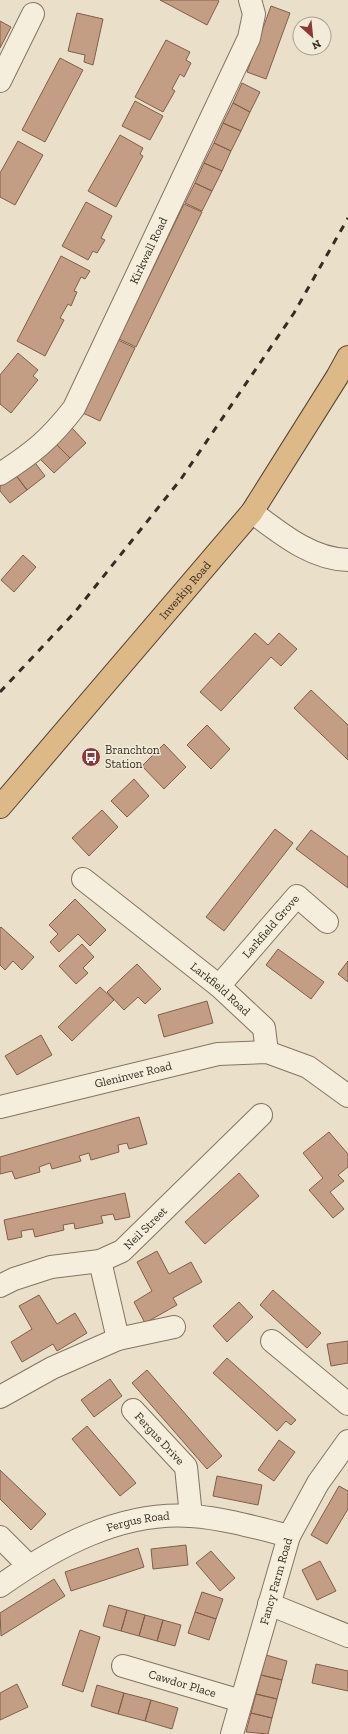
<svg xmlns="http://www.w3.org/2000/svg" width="348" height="1734" font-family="'Zilla Slab',serif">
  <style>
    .building { fill: #c49e84; stroke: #815e49 }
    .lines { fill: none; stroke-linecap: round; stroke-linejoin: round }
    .minor-casing { stroke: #857360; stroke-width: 24 }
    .tertiary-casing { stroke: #857360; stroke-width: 24 }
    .trunk-casing { stroke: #544234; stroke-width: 24 }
    .minor { stroke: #f6eedd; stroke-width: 22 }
    .tertiary { stroke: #f6eedd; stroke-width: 22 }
    .trunk { stroke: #dcb986; stroke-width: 22 }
    .rail { stroke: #372c22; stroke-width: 3; stroke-dasharray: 7 7; stroke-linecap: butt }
    .labels { text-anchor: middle; stroke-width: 3; stroke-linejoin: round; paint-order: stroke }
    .street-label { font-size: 12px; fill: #372c22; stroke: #f2ebd9 }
    .poi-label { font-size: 12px; fill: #372c22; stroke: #f2ebd9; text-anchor: start }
  </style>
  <rect width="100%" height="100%" fill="#eae0ca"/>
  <path class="building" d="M160 0H217L219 1 207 25Z
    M271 6 290 13 266 79 247 72Z
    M77 13 103 19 93 65 84 62 85 55 68 51Z
    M0 21 11 27 0 48Z
    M166 40 190 52 186 60 191 63 184 77 180 74 172 89 175 91 163 112 135 97Z
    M60 58 83 70 45 142 22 130Z
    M242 83 260 92 250 112 233 103Z
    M135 101 163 116 150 140 122 126Z
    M233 103 250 112 241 131 223 123Z
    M223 123 241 131 231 151 214 143Z
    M120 135 143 148 140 154 143 156 116 207 88 191Z
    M18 141 43 155 15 205 0 197V173Z
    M214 143 231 151 222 171 204 163Z
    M204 163 222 171 212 191 195 183Z
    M195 183 212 191 202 211 185 203Z
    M86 202 112 216 101 238 105 240 97 253 93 251 88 260 62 246Z
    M184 204 202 212 136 347 119 339Z
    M61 256 90 271 85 279 81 277 74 291 77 292 71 306 68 304 60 318 64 320 45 356 17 341Z
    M118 340 135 348 100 421 83 413Z
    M18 353 38 370 33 376 38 380 11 413 0 404V375Z
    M72 428 86 443 70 458 56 444Z
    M56 444 70 458 54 473 40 459Z
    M33 460 45 476 27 490 15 474Z
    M15 474 27 490 10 503 0 491V486Z
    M23 555 36 567 14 592 1 580Z
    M255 633 268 645 279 633 297 649 281 666 271 657 221 711 200 692Z
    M311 690 348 725V760L294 708Z
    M207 725 230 749 211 769 187 745Z
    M164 744 186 767 164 789 142 766Z
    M134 779 149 796 127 817 111 801Z
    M102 810 118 827 89 856 72 838Z
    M275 829 293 843 224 931 206 917Z
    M311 830 348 857V888L296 849Z
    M75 899 106 930 90 946 78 934 59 952 50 942 58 934 49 925Z
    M1 927 34 957 22 970 13 961 5 970 0 965V928Z
    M82 944 94 957 83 968 88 973 76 984 59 966Z
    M278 949 324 982 311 999 266 965Z
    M348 961V982L338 974Z
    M137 964 161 989 145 1004 138 997 124 1010 107 992Z
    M100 987 114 1000 72 1041 58 1027Z
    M207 1001 213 1023 164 1037 158 1015Z
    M41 1035 52 1055 17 1075 5 1056Z
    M139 1117 147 1144 129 1149 127 1143 118 1145 119 1152 91 1160 89 1153 79 1156 81 1161 52 1169 50 1163 39 1167 40 1172 15 1179 12 1171 0 1174V1157Z
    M329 1132 348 1154V1167L338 1175 344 1181 330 1192 344 1209 333 1218 309 1190 323 1178 303 1153Z
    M239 1173 259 1196 205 1244 185 1222Z
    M125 1193 130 1217 115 1220 113 1214 101 1216 103 1223 75 1229 74 1223 63 1225 64 1230 35 1237 33 1229 21 1231 22 1237 8 1240 4 1220Z
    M157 1251 169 1274 191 1262 202 1282 173 1298 177 1305 145 1323 134 1302 152 1291 137 1262Z
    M273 1290 321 1333 307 1348 260 1305Z
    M39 1295 57 1324 75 1313 87 1333 57 1351 53 1344 22 1362 11 1342 32 1329 19 1306Z
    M239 1302 253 1317 227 1342 213 1326Z
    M348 1341V1363L331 1366 327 1344Z
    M227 1358 296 1420 291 1425 286 1421 277 1431 213 1373Z
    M147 1370 222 1456 207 1469 132 1383Z
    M110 1379 122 1396 94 1417 81 1400Z
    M87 1426 136 1483 120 1496 72 1439Z
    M279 1440 295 1452 274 1481 258 1470Z
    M0 1470 46 1514 31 1530 0 1499Z
    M217 1476 262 1485 258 1505 213 1496Z
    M339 1486 348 1491V1509L327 1544 311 1535Z
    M186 1545 188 1565 153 1569 151 1549Z
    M138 1548 144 1567 71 1591 65 1572Z
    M211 1551 235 1578 220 1591 196 1563Z
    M320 1561 336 1591 317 1600 302 1570Z
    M54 1579 65 1596 1 1636 0 1613Z
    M202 1592 223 1599 216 1619 195 1612Z
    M109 1605 127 1610 121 1631 103 1626Z
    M127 1610 145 1615 139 1636 121 1631Z
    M195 1612 216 1619 209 1640 188 1633Z
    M145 1615 163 1620 157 1641 139 1636Z
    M163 1620 181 1625 175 1646 157 1641Z
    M80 1630 100 1637 83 1692 62 1685Z
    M266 1655 287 1661 282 1680 261 1675Z
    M316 1664 348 1671V1691L312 1683Z
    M261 1675 282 1680 277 1699 256 1694Z
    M17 1684 28 1707 0 1720V1693Z
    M97 1685 124 1693 118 1714 91 1706Z
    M124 1693 151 1700 145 1721 118 1714Z
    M256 1694 277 1699 272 1718 251 1713Z
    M151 1700 178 1708 172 1729 145 1721Z
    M251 1713 272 1718 268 1734 246 1732Z"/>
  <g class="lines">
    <defs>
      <g id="minor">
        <path d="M0 81 33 14"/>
        <path id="s1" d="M0 474C33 453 50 439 74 408L249 38 254 14 250 0"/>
        <path id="s2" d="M83 879 219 986 264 1028 267 1052"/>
        <path id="s3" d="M219 986 297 896 327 922"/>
        <path d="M100 1261 118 1339"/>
        <path id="s4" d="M0 1286 14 1279 51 1267 100 1261 122 1251 261 1115"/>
        <path d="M272 1341 348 1404"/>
        <path d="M0 1397 52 1368 118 1339 174 1327"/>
        <path id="s5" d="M133 1410 186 1467 191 1516"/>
        <path d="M0 1537 29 1566"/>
        <path id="s6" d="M0 1586C55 1547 121 1511 191 1516 223 1518 258 1528 289 1536"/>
        <path d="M269 1604 348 1636"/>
        <path id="s7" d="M123 1666 241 1701"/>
        <path id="s8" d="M232 1734 289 1536 318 1483 348 1441"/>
      </g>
      <g id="tertiary">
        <path d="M252 512C280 533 311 559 348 560"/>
        <path id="s9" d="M0 1107 218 1054 267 1052 308 1067 348 1096"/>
      </g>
      <g id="trunk">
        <path id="s10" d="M0 807 252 512 337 377 348 357"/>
      </g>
    </defs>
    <use href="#minor" class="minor-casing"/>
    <use href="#tertiary" class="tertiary-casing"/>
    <use href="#trunk" class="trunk-casing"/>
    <use href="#minor" class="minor"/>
    <use href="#tertiary" class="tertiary"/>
    <use href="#trunk" class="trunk"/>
    <path class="rail" d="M0 692 75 612 181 479 294 313 348 218"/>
  </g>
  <defs>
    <symbol id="bus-disc" viewBox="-11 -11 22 22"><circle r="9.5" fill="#8d3739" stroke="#f2ebd9"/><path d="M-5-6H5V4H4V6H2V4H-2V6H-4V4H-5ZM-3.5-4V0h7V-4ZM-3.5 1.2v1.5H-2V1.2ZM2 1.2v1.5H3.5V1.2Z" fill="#fff"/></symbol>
  </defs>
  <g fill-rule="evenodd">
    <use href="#bus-disc" x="80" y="746" width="22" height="22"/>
  </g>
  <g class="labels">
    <g class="street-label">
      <text dy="4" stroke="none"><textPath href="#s1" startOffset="274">Kirkwall Road</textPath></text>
      <text dy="4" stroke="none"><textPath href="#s10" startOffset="285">Inverkip Road</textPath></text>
      <text dy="4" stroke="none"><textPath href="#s3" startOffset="79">Larkfield Grove</textPath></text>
      <text dy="4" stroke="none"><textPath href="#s2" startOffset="176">Larkfield Road</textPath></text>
      <text dy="4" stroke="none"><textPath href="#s9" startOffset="137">Gleninver Road</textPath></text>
      <text dy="4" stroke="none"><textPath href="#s4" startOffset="161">Neil Street</textPath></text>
      <text dy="4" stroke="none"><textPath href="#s5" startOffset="39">Fergus Drive</textPath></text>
      <text dy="4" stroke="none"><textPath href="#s6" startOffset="154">Fergus Road</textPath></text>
      <text dy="4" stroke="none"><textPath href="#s8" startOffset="159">Fancy Farm Road</textPath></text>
      <text dy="4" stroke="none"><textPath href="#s7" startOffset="62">Cawdor Place</textPath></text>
    </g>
    <g class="poi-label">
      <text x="105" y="754">Branchton<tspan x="105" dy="14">Station</tspan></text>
    </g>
  </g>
  <g transform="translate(312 36) rotate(153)"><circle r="19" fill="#f2ebd9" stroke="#a79f90"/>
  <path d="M0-3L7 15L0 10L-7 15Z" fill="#8d3739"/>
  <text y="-6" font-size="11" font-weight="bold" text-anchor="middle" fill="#372c22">N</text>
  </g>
</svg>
